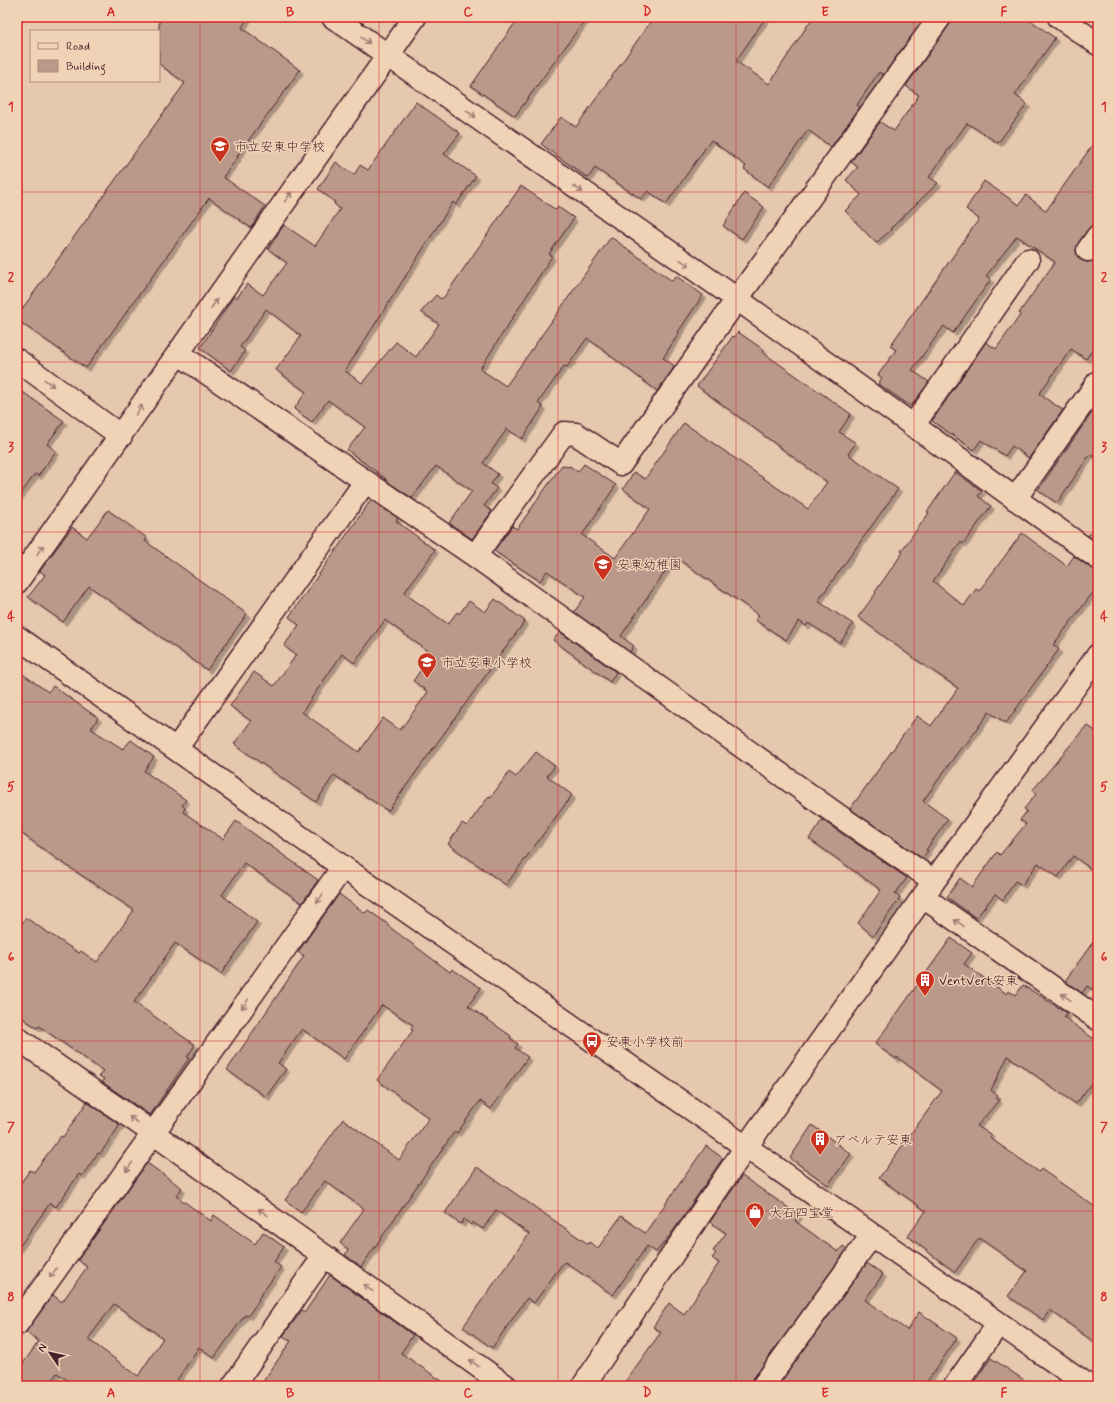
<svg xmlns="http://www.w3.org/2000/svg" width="1115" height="1403" font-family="Mynerve,'Klee One',sans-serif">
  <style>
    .building { fill: #bb998a; stroke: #4a1f2b; fill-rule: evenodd; filter: url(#shadow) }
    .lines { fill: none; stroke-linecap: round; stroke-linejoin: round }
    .minor-casing { stroke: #4a1f2b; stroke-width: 25 }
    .tertiary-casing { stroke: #4a1f2b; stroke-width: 25 }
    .minor { stroke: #f0d3b7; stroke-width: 22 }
    .tertiary { stroke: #f0d3b7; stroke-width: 22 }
    .oneway { stroke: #9d7971 }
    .grid { fill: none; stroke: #d62828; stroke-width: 1; stroke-opacity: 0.55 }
    .labels { text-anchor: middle; stroke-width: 3; stroke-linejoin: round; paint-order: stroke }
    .poi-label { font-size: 13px; fill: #4a1f2b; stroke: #f0d3b7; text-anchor: start }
    .neatline { fill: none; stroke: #d62828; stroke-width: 1.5 }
    .grid-label { font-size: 13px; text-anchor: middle; font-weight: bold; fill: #d62828 }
  </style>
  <defs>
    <filter id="shadow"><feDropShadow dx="3.5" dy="3.5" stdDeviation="0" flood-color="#0004"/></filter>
  </defs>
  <rect width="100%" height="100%" fill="#e6c8af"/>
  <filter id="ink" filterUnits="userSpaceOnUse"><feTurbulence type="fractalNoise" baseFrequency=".025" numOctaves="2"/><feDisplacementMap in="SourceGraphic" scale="8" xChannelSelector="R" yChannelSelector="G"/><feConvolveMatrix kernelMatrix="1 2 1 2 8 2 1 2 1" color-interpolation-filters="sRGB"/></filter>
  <g filter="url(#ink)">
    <path class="building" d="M159 17H248L242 28 300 70 237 156 238 157 223 177 265 206 251 228 209 198 86 368 17 320V316L185 83 159 64Z
      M519 17H587L515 116 471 86Z
      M654 17H766L736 61 769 84 813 17H925L883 75 879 72 857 105 860 107 831 147 808 130 768 187 744 169 746 166 711 140 666 204 648 191 641 199 595 168 588 178 541 144 561 117 576 127Z
      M952 17H1026L1055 38 1015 95 1027 104 998 143 967 123 929 177 938 183 890 229 891 230 876 243 845 211 861 195 846 180 858 167 851 162 880 122 894 131 919 95 906 86 950 24Z
      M416 102 460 133 444 154 476 176 456 205 453 202 345 371 362 383 396 342 416 357 439 324 421 312 436 295 441 299 444 297 521 186 556 210 558 207 574 218 549 254 552 256 480 369 506 386 611 237 672 281 676 276 703 295 678 332 679 333 663 358 675 366 657 391 587 338 567 367 564 366 538 403 543 407 522 439 507 429 483 463 498 474 491 484 497 488 484 506 492 511 472 539 449 523 472 491 436 466 412 498 385 480 386 479 347 450 365 427 328 400 312 422 294 409 306 392 276 370 301 336 266 309 240 347 245 351 231 371 200 348 234 296 237 298 247 284 263 295 287 263 268 249 284 225 315 246 340 209 334 204 335 202 318 189 336 162 354 175 360 165 368 170Z
      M1098 137V224L1092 225 1088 229 1078 243 1076 249 1077 256 1081 260 1086 262 1093 261 1098 257V342L1086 359 1071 349 1039 394 1063 410 1029 458 1012 446 1005 456 981 440 974 450 932 421 986 342 996 349 1021 314 1019 313 1055 262 1017 236 986 276 991 279 953 333 944 326 912 370 929 382 911 406 878 384 882 378 878 375 896 350 890 346 979 219 966 209 984 181 1019 205 1026 195 1046 211Z
      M744 193 764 207 742 239 723 226Z
      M738 332 764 350 762 352 851 414 839 432 856 443 848 454 898 489 818 601 853 624 840 643 808 623 806 626 799 621 786 640 755 620 759 615 675 557 621 636 634 646 630 652 574 612 585 597 547 571 540 581 494 551 512 526 517 529 562 465 567 467 570 466 578 472 584 464 616 485 582 535 615 558 650 509 623 489 634 472 645 479 684 423 808 509 827 482 697 386 733 336 734 337Z
      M17 388 64 421 47 444 56 451 38 476 35 474 17 499Z
      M1098 404V459L1090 454 1057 503 1038 490Z
      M955 472 982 491 978 496 991 506 963 544 961 542 933 581 964 606 976 589 979 591 1022 533 1067 566 1074 556 1091 568 1098 570V586L1053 645 1059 649 1006 723 989 712 965 746 963 745 923 801 948 819 926 850 928 851 922 858 850 809 917 716 931 726 958 688 908 654 858 617 876 593 875 592 903 552 901 551 929 513 927 512Z
      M371 500 398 518 396 521 435 550 404 593 448 624 457 612 459 614 469 601 485 612 495 599 525 621 388 811 334 775 316 802 234 744 251 721 230 706 254 672 274 686 296 655 284 646 299 625 289 617ZM385 620 429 652 425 658 427 661 413 681 428 692 400 730 383 718 359 752 302 712 342 654 354 663Z
      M108 510 147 538 145 541 247 614 207 670 89 586 63 622 28 597 45 575 40 571 72 527 87 538Z
      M1098 522V543L1088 536Z
      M560 632 616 672 610 682 553 640Z
      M17 670 48 692 53 686 98 718 91 729 123 749 131 740 154 757 144 771 186 800 182 805 185 808 183 812 223 839 236 821 318 880 302 903 244 863 222 895 257 922 221 974 175 943 134 1002 195 1045 187 1057 189 1058 150 1115 102 1082 104 1079 99 1076 103 1071 39 1026 37 1028 17 1014V931L26 918 79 953 81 951 97 962 134 910 54 857 17 830Z
      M1087 725 1098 733V874L1073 856 1058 877 1038 863 1022 885 1015 881 1003 900 995 894 976 918 947 897 960 878 972 887 997 852 1000 855 1026 824 1020 820 1027 811 1024 809 1036 794 1032 791Z
      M536 752 555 766 547 776 572 795 506 885 448 844 462 823 467 826 489 796 491 797 509 772 516 777Z
      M822 820 907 878 895 894 900 898 873 936 858 923 881 890 809 839Z
      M339 894 365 913 368 910 389 925 388 926 450 972 452 969 481 988 468 1006 511 1036 510 1038 518 1044 515 1048 528 1057 491 1109 480 1101 457 1133 455 1131 361 1267 345 1255 348 1250 340 1243 364 1209 325 1181 301 1212 285 1200 343 1119 399 1160 429 1118 377 1080 413 1030 411 1029 413 1025 382 1005 344 1059 302 1029 278 1063 286 1069 266 1097 227 1070 304 956 298 952Z
      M1098 935V993L1087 986 1082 993 1065 981Z
      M951 938 972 953 964 964 1007 994 1008 991 1016 995 1023 985 1067 1013 1064 1017 1098 1042V1074L1076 1104 1008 1056 991 1090 998 1096 996 1099 999 1100 977 1126 992 1135 990 1138 1039 1172 1041 1169 1098 1209V1345L1050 1310 1043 1320 1008 1296 1027 1271 979 1238 955 1272 932 1255 908 1236 926 1211 879 1178 942 1091 897 1057 896 1059 875 1044Z
      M87 1102 120 1125 100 1154 98 1153 82 1176 79 1174 56 1207 50 1203 17 1250V1188L30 1170 34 1172 61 1136 63 1137Z
      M812 1125 851 1154 828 1185 790 1158Z
      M706 1146 723 1158 671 1234 656 1252 647 1246 613 1295 565 1262 564 1263H563L534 1303 527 1298 492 1348 463 1327 529 1234 496 1210 483 1229 472 1222 471 1225 464 1219 461 1224 445 1213 477 1167 588 1244 589 1242 598 1248 621 1216 645 1233Z
      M147 1163 182 1188 176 1196 211 1221 214 1215 255 1244 263 1232 284 1247 274 1262 281 1267 258 1299 259 1300 248 1316 245 1315 214 1358 199 1347 173 1386H76L57 1373 48 1386H17V1372L39 1341 26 1332 53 1295 62 1302 87 1267 78 1260ZM114 1304 163 1338 138 1376 88 1339Z
      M742 1176 799 1215 795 1221 838 1252 843 1246 847 1249 753 1379 751 1386H622L661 1332 653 1327 669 1303 684 1314 719 1263 712 1258 716 1253 713 1251 726 1233 710 1222Z
      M867 1263 883 1274 865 1300 907 1330 919 1312 957 1338 924 1386H778Z
      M330 1275 413 1335 401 1353 449 1386H260L291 1341 283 1336 302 1310 305 1312Z
      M991 1358 1033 1386H971Z"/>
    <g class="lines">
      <defs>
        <path id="minor" d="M333 17 737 299 1098 558
          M1088 250 1098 236
          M179 354 475 556 839 816 934 881
          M17 360 121 436
          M913 426 1028 260
          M1015 499 1098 382
          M475 556 564 433 576 434 621 464 737 299 940 17
          M17 582 415 17
          M176 749 365 482
          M923 897 1098 1019
          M17 1038 153 1133 506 1386
          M746 1147 1089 1386
          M17 1324 343 867
          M233 1386 324 1256
          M583 1386 746 1147 934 881 1098 655
          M763 1386 872 1235
          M955 1386 999 1323"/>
        <path id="tertiary" d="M1059 17 1098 44
          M17 637 343 867 746 1147"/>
      </defs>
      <use href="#minor" class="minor-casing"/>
      <use href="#tertiary" class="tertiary-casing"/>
      <use href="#minor" class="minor"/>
      <use href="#tertiary" class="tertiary"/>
    </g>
    <defs><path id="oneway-shaft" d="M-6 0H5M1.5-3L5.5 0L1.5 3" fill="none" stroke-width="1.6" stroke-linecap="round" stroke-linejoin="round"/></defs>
    <g class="oneway">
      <use href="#oneway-shaft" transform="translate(365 40) rotate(35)"/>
      <use href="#oneway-shaft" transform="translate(471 114) rotate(35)"/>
      <use href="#oneway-shaft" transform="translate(578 189) rotate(35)"/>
      <use href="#oneway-shaft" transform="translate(288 197) rotate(-55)"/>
      <use href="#oneway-shaft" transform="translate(685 263) rotate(35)"/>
      <use href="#oneway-shaft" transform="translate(214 304) rotate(-55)"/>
      <use href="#oneway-shaft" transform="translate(49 383) rotate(36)"/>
      <use href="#oneway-shaft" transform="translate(139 410) rotate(-55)"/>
      <use href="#oneway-shaft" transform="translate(40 550) rotate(-55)"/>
      <use href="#oneway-shaft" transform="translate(320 898) rotate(125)"/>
      <use href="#oneway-shaft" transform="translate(959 923) rotate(-145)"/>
      <use href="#oneway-shaft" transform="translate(1066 997) rotate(-145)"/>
      <use href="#oneway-shaft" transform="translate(245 1004) rotate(125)"/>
      <use href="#oneway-shaft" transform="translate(134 1120) rotate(-145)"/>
      <use href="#oneway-shaft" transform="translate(129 1167) rotate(125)"/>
      <use href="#oneway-shaft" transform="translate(263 1212) rotate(-144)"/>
      <use href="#oneway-shaft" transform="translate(53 1273) rotate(125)"/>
      <use href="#oneway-shaft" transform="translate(368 1288) rotate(-144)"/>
      <use href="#oneway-shaft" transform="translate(474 1363) rotate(-144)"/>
    </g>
  </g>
  <path class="grid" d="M200 17V1386M379 17V1386M558 17V1386M736 17V1386M914 17V1386M17 192H1098M17 362H1098M17 532H1098M17 702H1098M17 871H1098M17 1041H1098M17 1211H1098"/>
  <defs>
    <symbol id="school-pin" viewBox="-11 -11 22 30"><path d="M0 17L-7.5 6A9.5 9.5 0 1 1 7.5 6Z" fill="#c8321e" stroke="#f0d3b7"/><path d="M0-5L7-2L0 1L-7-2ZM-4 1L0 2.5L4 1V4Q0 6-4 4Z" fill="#fff"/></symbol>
    <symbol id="building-pin" viewBox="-11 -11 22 30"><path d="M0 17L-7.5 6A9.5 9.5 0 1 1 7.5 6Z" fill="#c8321e" stroke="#f0d3b7"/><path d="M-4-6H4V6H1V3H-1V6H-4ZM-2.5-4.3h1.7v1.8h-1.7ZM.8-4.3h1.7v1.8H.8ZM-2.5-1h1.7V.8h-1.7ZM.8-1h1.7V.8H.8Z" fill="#fff"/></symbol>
    <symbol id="bus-pin" viewBox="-11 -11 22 30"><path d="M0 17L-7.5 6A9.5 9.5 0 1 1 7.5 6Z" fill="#c8321e" stroke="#f0d3b7"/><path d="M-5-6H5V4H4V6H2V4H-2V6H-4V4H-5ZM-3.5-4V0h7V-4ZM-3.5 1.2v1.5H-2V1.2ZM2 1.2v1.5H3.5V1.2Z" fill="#fff"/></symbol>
    <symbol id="shop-pin" viewBox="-11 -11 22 30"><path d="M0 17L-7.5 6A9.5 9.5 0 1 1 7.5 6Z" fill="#c8321e" stroke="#f0d3b7"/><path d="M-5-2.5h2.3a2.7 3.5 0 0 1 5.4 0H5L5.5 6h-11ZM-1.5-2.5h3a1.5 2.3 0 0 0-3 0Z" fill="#fff"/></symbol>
  </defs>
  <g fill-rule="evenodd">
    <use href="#school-pin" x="209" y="135" width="22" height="30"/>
    <use href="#school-pin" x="592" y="553" width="22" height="30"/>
    <use href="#school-pin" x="416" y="651" width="22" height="30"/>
    <use href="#building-pin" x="914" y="969" width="22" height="30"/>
    <use href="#bus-pin" x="581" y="1030" width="22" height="30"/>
    <use href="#building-pin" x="809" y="1128" width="22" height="30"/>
    <use href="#shop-pin" x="744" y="1201" width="22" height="30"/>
  </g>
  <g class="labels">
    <g class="poi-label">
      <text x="234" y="151">市立安東中学校</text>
      <text x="617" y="569">安東幼稚園</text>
      <text x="441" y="667">市立安東小学校</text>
      <text x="939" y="985">VentVert安東</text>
      <text x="606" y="1046">安東小学校前</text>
      <text x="834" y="1144">アベルテ安東</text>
      <text x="769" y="1217">大石四宝堂</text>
    </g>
  </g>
  <rect width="1115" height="1403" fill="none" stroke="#f0d3b7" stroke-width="44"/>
  <rect x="30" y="30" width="130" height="52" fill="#f0d3b7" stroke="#ae8b7f"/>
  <rect x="38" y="43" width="20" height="6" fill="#f0d3b7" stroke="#ae8b7f"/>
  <text x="66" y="50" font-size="12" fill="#4a1f2b">Road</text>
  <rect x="38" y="60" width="20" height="12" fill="#bb998a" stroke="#ae8b7f"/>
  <text x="66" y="70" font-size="12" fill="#4a1f2b">Building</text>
  <g transform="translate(50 1353) rotate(304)" stroke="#f0d3b7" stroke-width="3" paint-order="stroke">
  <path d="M0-3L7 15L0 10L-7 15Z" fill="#4a1f2b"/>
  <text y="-6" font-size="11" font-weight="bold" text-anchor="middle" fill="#4a1f2b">N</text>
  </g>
  <rect x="22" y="22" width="1071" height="1359" class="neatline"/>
  <g class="grid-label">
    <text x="111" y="16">A</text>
    <text x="290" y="16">B</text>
    <text x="468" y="16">C</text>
    <text x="647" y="16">D</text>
    <text x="825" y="16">E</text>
    <text x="1004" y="16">F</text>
    <text x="11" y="111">1</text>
    <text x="1104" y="111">1</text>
    <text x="11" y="281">2</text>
    <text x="1104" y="281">2</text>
    <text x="11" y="451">3</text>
    <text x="1104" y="451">3</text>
    <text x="11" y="621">4</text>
    <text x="1104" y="621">4</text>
    <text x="11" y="791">5</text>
    <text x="1104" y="791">5</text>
    <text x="11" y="961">6</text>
    <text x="1104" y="961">6</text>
    <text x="11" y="1131">7</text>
    <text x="1104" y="1131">7</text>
    <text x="11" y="1301">8</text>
    <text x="1104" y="1301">8</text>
    <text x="111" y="1397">A</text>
    <text x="290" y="1397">B</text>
    <text x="468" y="1397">C</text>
    <text x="647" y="1397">D</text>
    <text x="825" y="1397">E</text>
    <text x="1004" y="1397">F</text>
  </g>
</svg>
